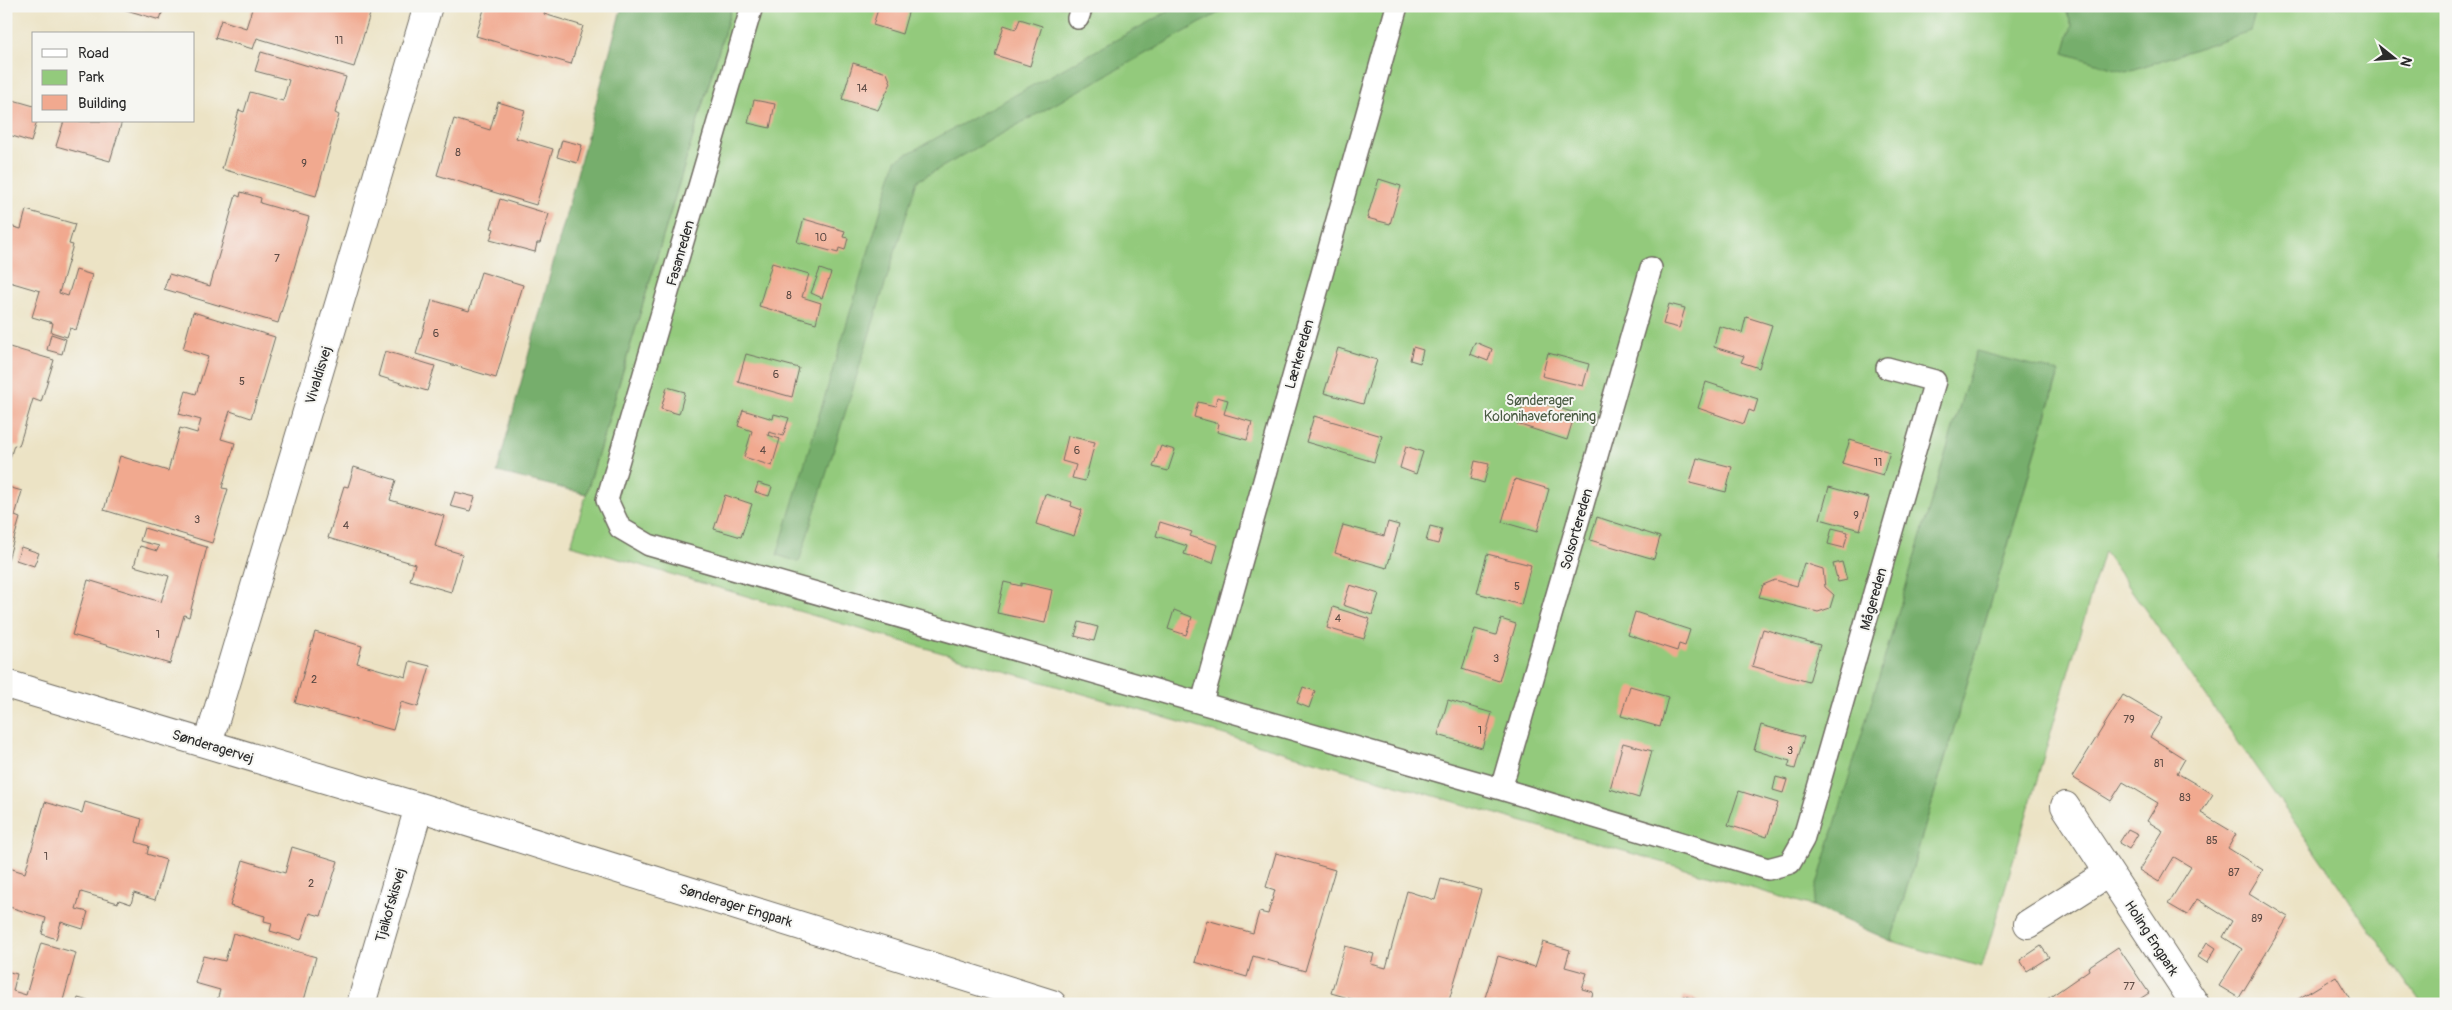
<svg xmlns="http://www.w3.org/2000/svg" width="2452" height="1010" font-family="Pangolin,sans-serif">
  <style>
    .green { fill: #93ca7c; stroke: #5f7a54 }
    .forest { fill: #76ae6c; stroke: #506c4c }
    .building { fill: #f1a98f }
    .lines { fill: none; stroke-linecap: round; stroke-linejoin: round }
    .lane-casing { stroke: #6f6b61; stroke-width: 24 }
    .street-casing { stroke: #6f6b61; stroke-width: 30 }
    .lane { stroke: #fff; stroke-width: 21 }
    .street { stroke: #fff; stroke-width: 28 }
    .labels { text-anchor: middle; stroke-width: 4; stroke-linejoin: round; paint-order: stroke }
    .number-label { font-size: 11px; fill: #5c4a44 }
    .street-label { font-size: 14px; fill: #2b2b2b; stroke: #f6f6f2 }
    .park-label { font-size: 14px; fill: #4a5b43; stroke: #f6f6f2 }
  </style>
  <rect width="100%" height="100%" fill="#f6f6f2"/>
  <filter id="ink" filterUnits="userSpaceOnUse"><feTurbulence type="fractalNoise" baseFrequency=".02" numOctaves="2"/><feDisplacementMap in="SourceGraphic" scale="10" xChannelSelector="R" yChannelSelector="G"/><feConvolveMatrix kernelMatrix="1 2 1 2 8 2 1 2 1" color-interpolation-filters="sRGB"/></filter>
  <filter id="wash" filterUnits="userSpaceOnUse"><feTurbulence type="fractalNoise" baseFrequency=".0096" numOctaves="4" result="noise"/><feDisplacementMap in="SourceGraphic" scale="20" xChannelSelector="R" yChannelSelector="G"/><feGaussianBlur stdDeviation="1.12" result="paint"/><feColorMatrix in="noise" values="0 0 0 0 0 0 0 0 0 0 0 0 0 0 0 0 0 1.4 0 .05"/><feComposite in="paint" operator="in"/></filter>
  <g filter="url(#wash)">
    <rect width="100%" height="100%" fill="#ece3c5"/>
    <path class="green" d="M732 6H2064L2072 25 2250 31 2257 6H2446V1004H2422L2104 551 1982 967 1891 941 2059 373 1976 352 1813 906 571 545Z"/>
    <path class="forest" d="M622 6H732L586 494 497 472Z
      M1178 6H1231L917 181 799 562 777 555 896 160Z
      M2064 6H2257L2250 31 2126 72 2064 53 2072 25Z
      M1976 351 2059 372 1891 941 1813 906 1816 888Z"/>
    <g id="blocks">
      <path class="building" d="M113 6H164L160 20Z
        M253 6H344L370 14 354 67 257 38 253 49 215 38 221 20 246 28Z
        M485 6H546L544 14 583 26 571 64 476 36Z
        M879 6H910L902 34 873 25Z
        M1020 19 1042 26 1030 66 995 55 1004 25 1016 29Z
        M261 52 346 77 335 113 339 115 316 196 222 169 239 110 244 112 250 92 283 101 289 80 255 71Z
        M853 63 887 73 891 83 878 110 842 99Z
        M6 98 34 106V121H37L31 142 6 134Z
        M754 100 775 104 770 128 748 123Z
        M498 102 525 110 516 138 553 149 536 205 437 175 454 119 490 130Z
        M64 121H122L110 161 56 146Z
        M562 140 582 145 577 163 557 157Z
        M1379 179 1401 186 1390 224 1367 218Z
        M241 192 261 198 260 203 309 217 278 323 164 289 169 274 210 286 236 195 240 197Z
        M500 199 549 214 540 243H537L535 252 490 240 494 229 491 228Z
        M26 210 75 224 69 244 73 245 59 293 68 296 76 270 92 275 76 330 70 328 67 337 51 332 53 323 32 317 40 291 6 281V225L21 229Z
        M804 219 845 231 843 237 848 238 845 250 839 248 838 253 797 242Z
        M772 263 809 274 802 297 821 303 816 323 759 306Z
        M820 269 831 273 822 298 811 293Z
        M481 272 523 285 496 378 416 354 432 300 469 311Z
        M1669 304 1685 308 1679 328 1663 324Z
        M193 312 275 337 251 418 230 411 221 439 235 443 222 488 228 489 212 543 104 510 120 456 168 471 180 428 197 433 201 420 179 414 186 391 196 394 208 357 183 349Z
        M1746 317 1772 325 1759 368 1741 362 1744 356 1714 347 1719 326 1742 333Z
        M51 334 66 339 62 354 47 350Z
        M1475 342 1492 349 1488 361 1470 354Z
        M6 346 54 360 41 402 33 399 19 446 14 445 7 468Z
        M1413 347 1423 350 1420 363 1410 360Z
        M1338 348 1377 360 1363 404 1324 393Z
        M385 351 435 366 427 391 378 376Z
        M1548 353 1589 364 1583 386 1542 376Z
        M746 354 799 368 792 397 738 382Z
        M1706 382 1758 399 1754 412 1749 410 1744 424 1698 408Z
        M667 387 685 392 679 414 661 409Z
        M1217 397 1228 400 1224 414 1252 422 1247 440 1217 432 1219 424 1194 417 1198 402 1215 406Z
        M1537 401 1575 413 1567 440 1517 424 1524 402 1536 405Z
        M743 410 773 419 774 414 789 418 783 436 769 432 768 435 780 439 772 466 744 457 752 431 738 426Z
        M1314 416 1382 436 1374 462 1306 442Z
        M1068 436 1095 442 1085 481 1072 478 1076 465 1062 461Z
        M1850 440 1890 452 1883 475 1842 463Z
        M1161 446 1175 450 1168 471 1153 467Z
        M1406 446 1423 452 1416 474 1400 468Z
        M1697 458 1732 467 1726 492 1690 483Z
        M1475 461 1489 464 1484 483 1471 479Z
        M354 467 396 480 390 500 444 516 435 546 462 554 451 592 410 580 415 564 328 538 344 486 348 487Z
        M1515 479 1549 489 1537 532 1502 522Z
        M758 483 772 487 769 496 755 492Z
        M8 487 22 491 15 516 20 518 7 563Z
        M1829 487 1869 498 1860 530 1820 519Z
        M455 492 475 497 470 511 450 506Z
        M1045 494 1072 502 1071 506 1082 510 1074 536 1036 524Z
        M725 495 752 504 741 537 714 529Z
        M1597 517 1660 537 1654 559 1590 540Z
        M1160 522 1192 532 1190 536 1218 545 1213 563 1184 554 1187 546 1156 536Z
        M1388 522 1399 525 1387 568 1335 553 1343 525 1384 536Z
        M1430 526 1442 529 1438 544 1426 541Z
        M144 528 207 547 189 617 184 615 170 664 72 635 88 580 161 602 169 576 134 566 140 546 157 551 159 546 140 541Z
        M1832 528 1848 532 1844 548 1828 544Z
        M21 547 39 553 34 566 16 560Z
        M1487 554 1531 565 1521 605 1477 593Z
        M1842 562 1847 580 1838 582 1833 564Z
        M1804 563 1823 569 1825 587 1834 595 1830 608 1818 612 1759 597 1763 585 1775 580 1797 586Z
        M1004 582 1021 586V583L1052 590 1045 623 997 613Z
        M1350 585 1379 594 1372 615 1343 605Z
        M1333 607 1370 619 1364 639 1327 628Z
        M1174 610 1192 617 1186 635 1168 629Z
        M1635 612 1690 630 1685 646 1679 644 1677 651 1628 635Z
        M1501 619 1516 624 1499 681 1462 669 1475 629 1496 635Z
        M1079 622 1098 627 1094 641 1075 636Z
        M1763 629 1820 645 1809 682 1752 666Z
        M315 632 362 646 357 663 406 677 410 661 430 666 418 707 401 702 393 730 295 703Z
        M1630 686 1668 697 1660 727 1621 716Z
        M1303 687 1315 691 1309 708 1297 703Z
        M2123 695 2162 718 2150 737 2185 759 2177 773 2213 794 2201 813 2236 834 2228 848 2263 870 2249 893 2288 917 2239 998 2219 986 2242 949 2223 937 2232 921 2197 899 2187 915 2168 904 2191 867 2174 857 2159 882 2139 870 2163 831 2147 821 2158 803 2123 782 2111 801 2072 777Z
        M1448 700 1492 713 1482 748 1438 735Z
        M1761 725 1804 737 1795 769 1788 767 1790 761 1754 750Z
        M1623 743 1652 751 1639 798 1610 789Z
        M1776 777 1787 780 1783 793 1773 790Z
        M1739 791 1778 803 1767 837 1728 825Z
        M45 802 82 813 85 802 142 819 136 842 149 846 147 854 166 860 155 900 134 893 131 904 119 900 118 903 81 892 76 909 88 912 83 929 61 922 56 939 42 934 46 918 6 906V867L25 873Z
        M2128 829 2138 834 2129 849 2119 843Z
        M292 847 338 861 321 916 310 913 301 940 270 931 272 923 264 921 265 916 230 906 243 860 285 873Z
        M1276 853 1335 870 1305 971 1253 956 1247 977 1195 962 1207 920 1253 933 1259 912 1268 914 1275 890 1266 887Z
        M1441 879 1481 890 1448 1004H1369L1331 993 1345 946 1374 954 1371 964 1386 968 1407 891 1435 900Z
        M233 933 316 957 303 1004H216L220 990 195 983 203 956 225 961Z
        M1543 942 1570 950 1565 967 1587 973 1582 989 1593 992 1590 1004H1483L1498 956 1535 967Z
        M2207 942 2216 948 2207 963 2198 957Z
        M41 943 76 953 62 1004H6V971L17 974 13 991 26 995Z
        M2041 946 2049 957 2027 971 2020 960Z
        M2118 947 2149 993 2135 1002 2136 1004H2040L2089 970 2088 967Z
        M2336 976 2353 1004H2290Z
        M1684 996 1709 1003V1004H1681Z
        M78 998 95 1003V1004H76Z"/>
    </g>
  </g>
  <g filter="url(#ink)">
    <use href="#blocks" fill-opacity="0" stroke="#6f6b61" stroke-width="1"/>
    <g class="lines">
      <defs>
        <path id="lane" d="M752 6 607 500 620 528 649 545 1501 789 1768 869 1790 863 1803 840 1935 381 1887 368
          M1078 18 1082 6
          M1202 702 1397 6
          M1501 789 1651 268"/>
        <path id="street" d="M6 684 419 807 1052 1004
          M208 744 428 6
          M2065 806 2195 1004
          M2028 924 2108 873
          M361 1004 419 807"/>
      </defs>
      <use href="#lane" class="lane-casing"/>
      <use href="#street" class="street-casing"/>
      <use href="#lane" class="lane"/>
      <use href="#street" class="street"/>
    </g>
  </g>
  <g class="labels">
    <g class="number-label">
      <text x="339" y="44">11</text>
      <text x="862" y="92">14</text>
      <text x="458" y="156">8</text>
      <text x="304" y="167">9</text>
      <text x="821" y="241">10</text>
      <text x="277" y="262">7</text>
      <text x="789" y="299">8</text>
      <text x="436" y="337">6</text>
      <text x="776" y="378">6</text>
      <text x="242" y="385">5</text>
      <text x="763" y="454">4</text>
      <text x="1077" y="454">6</text>
      <text x="1878" y="466">11</text>
      <text x="1856" y="519">9</text>
      <text x="197" y="523">3</text>
      <text x="346" y="529">4</text>
      <text x="1517" y="590">5</text>
      <text x="1338" y="622">4</text>
      <text x="158" y="638">1</text>
      <text x="1496" y="662">3</text>
      <text x="314" y="683">2</text>
      <text x="2129" y="723">79</text>
      <text x="1480" y="734">1</text>
      <text x="1790" y="754">3</text>
      <text x="2159" y="767">81</text>
      <text x="2185" y="801">83</text>
      <text x="2212" y="844">85</text>
      <text x="46" y="860">1</text>
      <text x="2234" y="876">87</text>
      <text x="311" y="887">2</text>
      <text x="2257" y="922">89</text>
      <text x="2129" y="990">77</text>
    </g>
    <g class="street-label">
      <text transform="translate(680 253) rotate(-74)" y="5">Fasanreden</text>
      <text transform="translate(1299 354) rotate(-74)" y="5">Lærkereden</text>
      <text transform="translate(318 375) rotate(-73)" y="5">Vivaldisvej</text>
      <text transform="translate(1576 529) rotate(-74)" y="5">Solsortereden</text>
      <text transform="translate(1873 599) rotate(-74)" y="5">Mågereden</text>
      <text transform="translate(213 746) rotate(17)" y="5">Sønderagervej</text>
      <text transform="translate(390 905) rotate(-74)" y="5">Tjaikofskisvej</text>
      <text transform="translate(736 905) rotate(17)" y="5">Sønderager Engpark</text>
      <text transform="translate(2152 938) rotate(57)" y="5">Holing Engpark</text>
    </g>
    <g class="park-label">
      <text x="1540" y="405">Sønderager<tspan x="1540" dy="16">Kolonihaveforening</tspan></text>
    </g>
  </g>
  <rect width="2452" height="1010" fill="none" stroke="#f6f6f2" stroke-width="25"/>
  <rect x="32" y="32" width="162" height="90" fill="#f6f6f2" stroke="#a5a5a2"/>
  <rect x="42" y="49" width="25" height="8" fill="#ffffff" stroke="#a5a5a2"/>
  <text x="78" y="58" font-size="15" fill="#2b2b2b">Road</text>
  <rect x="42" y="70" width="25" height="15" fill="#93ca7c" stroke="#a5a5a2"/>
  <text x="78" y="82" font-size="15" fill="#2b2b2b">Park</text>
  <rect x="42" y="95" width="25" height="15" fill="#f1a98f" stroke="#a5a5a2"/>
  <text x="78" y="108" font-size="15" fill="#2b2b2b">Building</text>
  <g transform="translate(2394 58) rotate(107)" stroke="#f6f6f2" stroke-width="4" paint-order="stroke">
  <path d="M0-4L9 19L0 12L-9 19Z" fill="#2b2b2b"/>
  <text y="-8" font-size="14" font-weight="bold" text-anchor="middle" fill="#2b2b2b">N</text>
  </g>
</svg>
